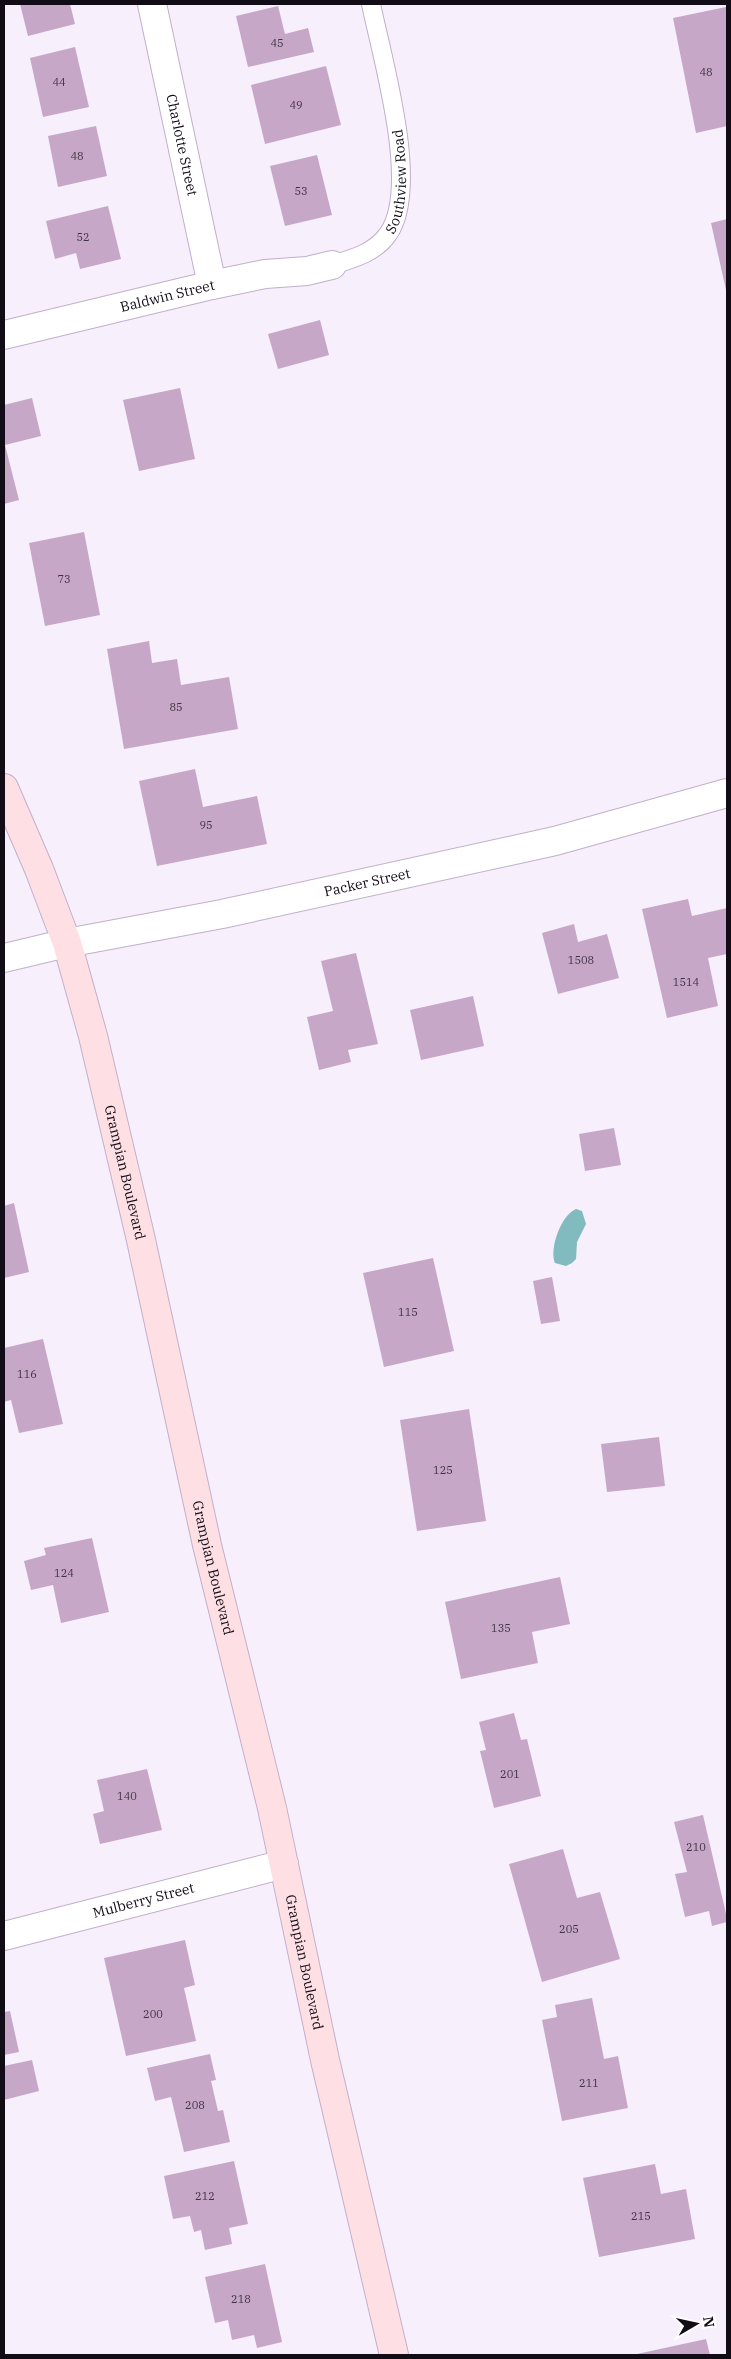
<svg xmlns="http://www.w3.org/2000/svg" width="731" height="2359" font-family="'IBM Plex Serif',serif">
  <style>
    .water { fill: #81babf }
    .building { fill: #c7a7c8 }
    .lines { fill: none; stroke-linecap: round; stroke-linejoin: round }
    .lane-casing { stroke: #c2afcc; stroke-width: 20 }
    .street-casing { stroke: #c2afcc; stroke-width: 30 }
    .secondary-casing { stroke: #c2afcc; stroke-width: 30 }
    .lane { stroke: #fff; stroke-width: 18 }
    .street { stroke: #fff; stroke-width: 28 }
    .secondary { stroke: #fee0e4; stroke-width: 28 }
    .labels { text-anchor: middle; stroke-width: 4.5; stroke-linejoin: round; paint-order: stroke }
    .number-label { font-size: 11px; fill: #3f3342 }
    .street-label { font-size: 14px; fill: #120c16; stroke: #fff }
  </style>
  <rect width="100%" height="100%" fill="#f7effb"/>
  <path class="water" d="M576 1209 582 1211 586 1224 577 1242 576 1259 572 1263 566 1266 555 1263C549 1249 561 1215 576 1209Z"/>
  <path class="building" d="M20 4H70L75 24 28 36Z
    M278 6 285 34 308 28 314 52 248 67 236 16Z
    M726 7 727 126 696 133 673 18Z
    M75 47 89 107 43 117 30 58Z
    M326 66 341 125 265 144 251 85Z
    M96 126 107 176 58 187 48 136Z
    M317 155 332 215 285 226 270 166Z
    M108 206 121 259 80 269 76 253 55 259 46 221Z
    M727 219V290H726L711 223Z
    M320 320 329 355 278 369 268 334Z
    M180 388 195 459 139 471 123 400Z
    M32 398 41 436 5 445 19 500 4 504V405Z
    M84 532 100 615 45 626 29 543Z
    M149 641 152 663 177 659 181 685 229 677 238 729 124 749 107 649Z
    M195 769 203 807 257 796 267 844 157 866 139 781Z
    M688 899 692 916 727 908V954L708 958 718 1006 667 1018 642 909Z
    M574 924 578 942 607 934 619 978 558 994 542 933Z
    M356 953 378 1044 348 1050 351 1062 319 1070 307 1017 333 1011 321 961Z
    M473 996 484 1046 421 1060 410 1010Z
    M614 1128 621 1165 585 1171 579 1134Z
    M14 1203 29 1272 4 1278V1206Z
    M433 1258 454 1351 384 1367 363 1273Z
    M552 1277 560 1321 541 1324 533 1281Z
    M43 1339 63 1424 19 1433 11 1400 4 1402V1348Z
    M469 1409 486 1521 417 1531 400 1420Z
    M659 1437 665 1486 607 1492 601 1444Z
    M92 1538 109 1612 61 1623 53 1585 31 1590 24 1561 46 1555 44 1548Z
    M560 1577 570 1624 532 1632 538 1663 461 1679 445 1602Z
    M514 1713 521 1740 527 1739 541 1796 494 1808 480 1751 486 1750 479 1722Z
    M147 1769 162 1830 100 1844 93 1814 104 1811 97 1780Z
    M703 1815 727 1918V1922L712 1926 709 1911 685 1917 675 1874 687 1872 674 1822Z
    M563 1849 577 1898 600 1892 620 1959 542 1982 509 1864Z
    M185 1940 195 1985 184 1988 196 2041 126 2056 104 1958Z
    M592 1998 604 2059 618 2056 628 2108 562 2121 542 2020 557 2017 555 2005Z
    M10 2011 19 2052 4 2055V2012Z
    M210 2054 216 2080 211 2081 218 2111 223 2110 230 2142 184 2152 171 2097 155 2101 147 2068Z
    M32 2060 39 2091 4 2100V2066Z
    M234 2161 248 2224 229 2228 232 2244 205 2250 201 2230 194 2232 190 2216 173 2219 164 2176Z
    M655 2164 661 2194 686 2189 695 2239 599 2257 583 2178Z
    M265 2264 282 2342 257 2348 254 2335 232 2340 228 2320 215 2323 205 2277Z
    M706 2339 710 2355H637V2354Z"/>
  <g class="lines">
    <defs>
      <g id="lane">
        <path id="s1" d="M332 265C352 259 375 253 388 234 421 188 382 58 371 4"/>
      </g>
      <g id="street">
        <path id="s2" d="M152 4 212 285"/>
        <path id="s3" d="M4 335 212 285 265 274 307 271 332 265"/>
        <path id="s4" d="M4 958 67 943 222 914 555 841 727 793"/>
        <path id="s5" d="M4 1936 284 1864"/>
      </g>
      <g id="secondary">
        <path id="s6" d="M4 788 39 869 67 943 93 1036 141 1240 207 1545 272 1808 325 2060 394 2355"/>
      </g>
    </defs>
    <use href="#lane" class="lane-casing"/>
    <use href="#street" class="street-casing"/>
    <use href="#secondary" class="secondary-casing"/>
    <use href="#lane" class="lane"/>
    <use href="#street" class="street"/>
    <use href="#secondary" class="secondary"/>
  </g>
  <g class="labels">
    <g class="number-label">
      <text x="277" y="47">45</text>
      <text x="706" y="76">48</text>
      <text x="59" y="86">44</text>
      <text x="296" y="109">49</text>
      <text x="77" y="160">48</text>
      <text x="301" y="195">53</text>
      <text x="83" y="241">52</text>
      <text x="64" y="583">73</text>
      <text x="176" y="711">85</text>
      <text x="206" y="829">95</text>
      <text x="581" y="964">1508</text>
      <text x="686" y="986">1514</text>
      <text x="408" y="1316">115</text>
      <text x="27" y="1378">116</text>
      <text x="443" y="1474">125</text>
      <text x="64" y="1577">124</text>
      <text x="501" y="1632">135</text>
      <text x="510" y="1778">201</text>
      <text x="127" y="1800">140</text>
      <text x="696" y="1851">210</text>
      <text x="569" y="1933">205</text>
      <text x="153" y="2018">200</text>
      <text x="589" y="2087">211</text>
      <text x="195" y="2109">208</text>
      <text x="205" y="2200">212</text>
      <text x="641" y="2220">215</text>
      <text x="241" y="2303">218</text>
    </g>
    <g class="street-label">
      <text dy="5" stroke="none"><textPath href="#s2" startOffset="144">Charlotte Street</textPath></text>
      <text dy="5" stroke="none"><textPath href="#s1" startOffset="120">Southview Road</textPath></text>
      <text dy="5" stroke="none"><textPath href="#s3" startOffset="168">Baldwin Street</textPath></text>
      <text dy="5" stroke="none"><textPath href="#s4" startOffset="371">Packer Street</textPath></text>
      <text dy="5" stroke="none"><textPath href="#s6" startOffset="404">Grampian Boulevard</textPath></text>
      <text dy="5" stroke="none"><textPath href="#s6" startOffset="809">Grampian Boulevard</textPath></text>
      <text dy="5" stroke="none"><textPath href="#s5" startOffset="144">Mulberry Street</textPath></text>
      <text dy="5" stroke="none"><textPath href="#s6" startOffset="1214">Grampian Boulevard</textPath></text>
    </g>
  </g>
  <rect width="731" height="2359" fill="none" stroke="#120c16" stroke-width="10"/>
  <g transform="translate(696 2324) rotate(81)" stroke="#ffffff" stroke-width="4" paint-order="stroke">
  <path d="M0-4L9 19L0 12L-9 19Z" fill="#120c16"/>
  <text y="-8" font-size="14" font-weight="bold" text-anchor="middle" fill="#120c16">N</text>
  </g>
</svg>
